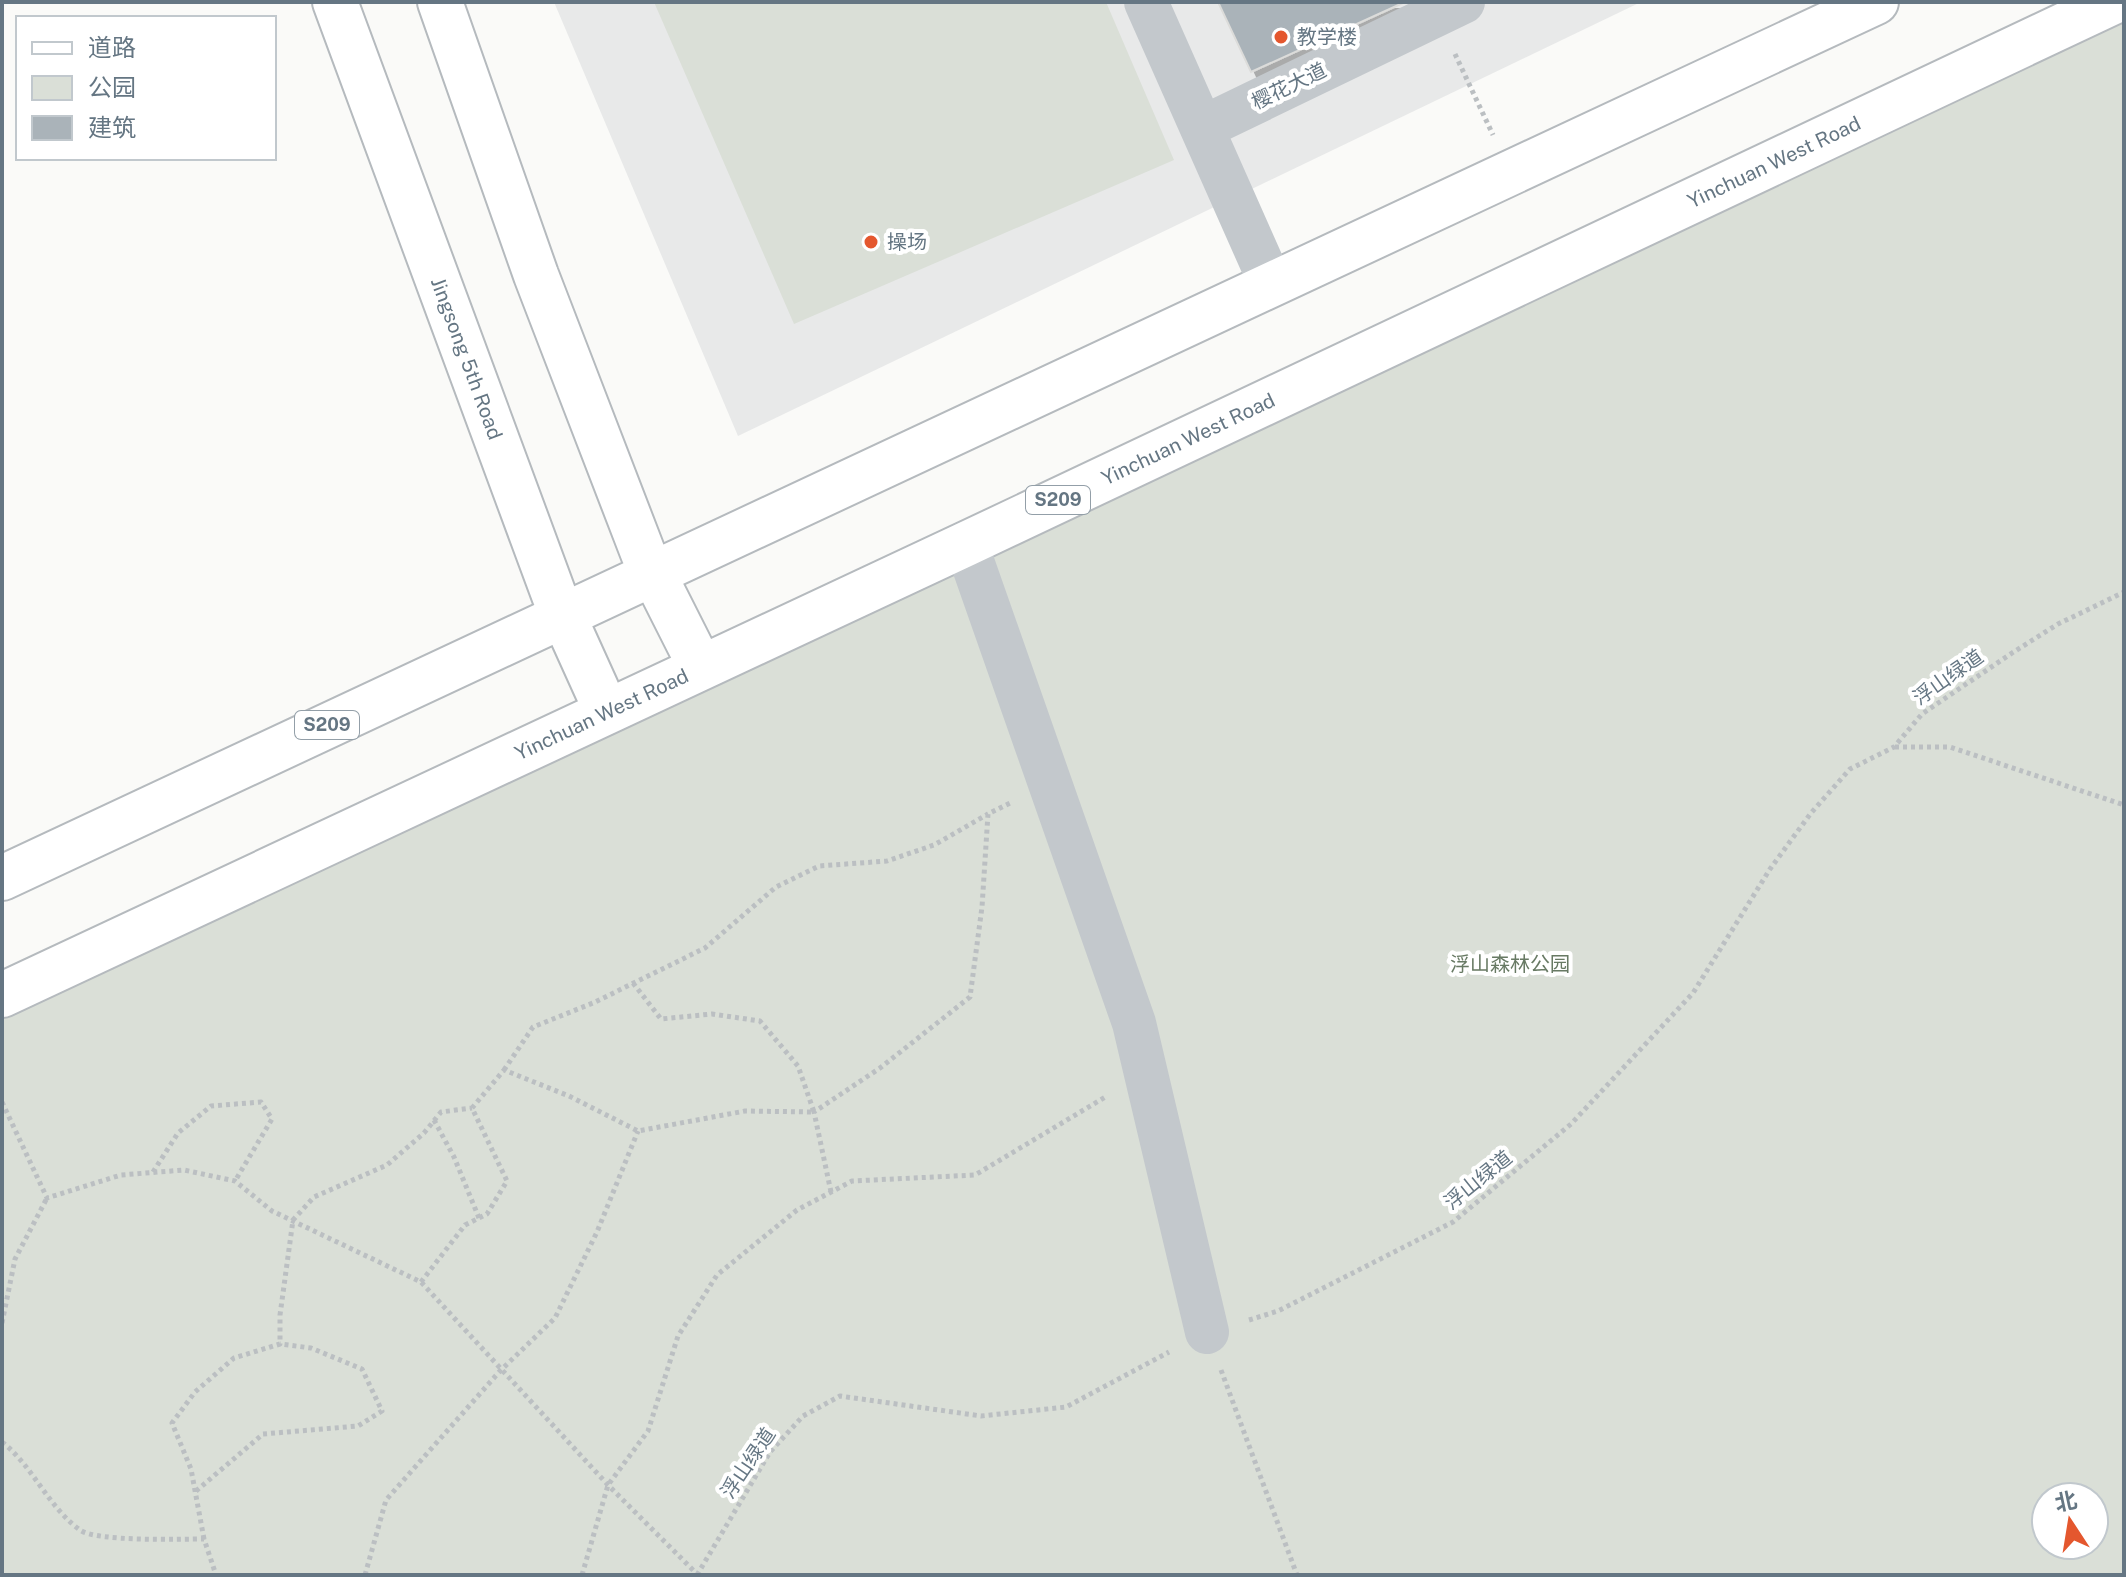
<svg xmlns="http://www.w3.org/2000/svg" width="2126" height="1577" font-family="'Public Sans','Noto Sans SC',sans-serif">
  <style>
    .built { fill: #e8e9e9 }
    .green { fill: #dadfd7; fill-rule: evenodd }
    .building { fill: #aab3b9; stroke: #dcdcda; stroke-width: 2; filter: url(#shadow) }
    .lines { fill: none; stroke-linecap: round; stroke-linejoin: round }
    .major-casing { stroke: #b5babe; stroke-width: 48 }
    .path { stroke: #bbbfc2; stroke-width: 5; stroke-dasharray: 4 4; stroke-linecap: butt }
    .minor { stroke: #c3c8cc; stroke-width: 44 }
    .major { stroke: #fff; stroke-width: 44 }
    .poi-dot { fill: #e4572e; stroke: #fff; stroke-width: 3 }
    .labels { text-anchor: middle; stroke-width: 8; stroke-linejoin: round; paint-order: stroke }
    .shield { fill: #fff; stroke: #939fa8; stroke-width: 2 }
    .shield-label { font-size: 18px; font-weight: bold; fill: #657683 }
    .poi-label { font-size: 20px; fill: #657683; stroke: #fff; text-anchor: start }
    .street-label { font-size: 20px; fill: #657683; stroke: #fff }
    .park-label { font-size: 20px; fill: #687a64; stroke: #fff }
  </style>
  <defs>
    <filter id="shadow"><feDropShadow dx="7" dy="7" stdDeviation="0" flood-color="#0004"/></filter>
  </defs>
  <rect width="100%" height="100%" fill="#fafaf8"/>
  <path class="built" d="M554 2H1641L738 436Z"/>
  <path class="green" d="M654 2H1106L1174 160 794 324Z
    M2124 2V1575H2V995ZM2046 1497H2094V1545H2046Z"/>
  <path class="building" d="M1218 2H1405L1251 72Z"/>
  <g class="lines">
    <defs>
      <g id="major">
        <path id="s1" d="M335 2 554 595 606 710"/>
        <path d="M440 2 536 275 643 553 700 666"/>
        <path d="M2 878 1876 2"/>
        <path id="s2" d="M2 995 966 544 2113 2"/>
      </g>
    </defs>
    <use href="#major" class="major-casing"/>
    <path class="path" d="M1455 54 1493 135
      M1895 747H1950L2124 805
      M504 1070 533 1027 593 1003 705 948 776 887 819 866 887 861 934 845 988 814
      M2 1102 47 1198 121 1175 184 1170 235 1181 272 1211 421 1282 608 1485 697 1574
      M434 1120 454 1157 479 1218
      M153 1172 178 1133 211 1106 261 1102 272 1119 235 1181
      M831 1192 814 1112 880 1068 970 997 982 907 988 814 1012 802
      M421 1282 465 1225 487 1214 507 1181 472 1108 504 1070 569 1096 638 1131 745 1111 814 1112 798 1066 760 1021 712 1014 661 1019 633 983
      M1249 1320 1278 1311 1453 1222 1571 1124 1693 993 1770 869 1811 813 1850 769 1894 747 1922 714 2012 653 2058 624 2124 592
      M2 1323 15 1259 47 1198
      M1221 1370 1297 1575
      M2 1442C33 1466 48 1507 80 1530 97 1542 181 1539 204 1539L216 1575
      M196 1491 263 1434 358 1426 382 1411 362 1369 311 1348 280 1344
      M204 1539 191 1469 172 1423 195 1392 234 1358 280 1344V1315L293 1220 314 1197 387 1165 424 1133 441 1112 472 1108
      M365 1575 386 1500 500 1371 555 1318 597 1232 638 1131
      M582 1575 608 1485 648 1431 678 1336 717 1275 797 1210 852 1181 975 1175 1107 1096
      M697 1575 770 1452 803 1416 840 1396 981 1416 1066 1407 1169 1352"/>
    <path class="minor" d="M1146 2 1271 284
      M1202 128 1463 2
      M966 544 1134 1023 1207 1332"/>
    <use href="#major" class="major"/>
  </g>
  <g class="poi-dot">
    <circle cx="1281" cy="37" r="8"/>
    <circle cx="871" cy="242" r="8"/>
  </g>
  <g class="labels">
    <g class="shield">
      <rect x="1026" y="486" width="64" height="28" rx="6"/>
      <rect x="295" y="711" width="64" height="28" rx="6"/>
    </g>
    <g class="shield-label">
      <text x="1058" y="506">S209</text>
      <text x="327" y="731">S209</text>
    </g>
    <g class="poi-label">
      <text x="1297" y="44">教学楼</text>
      <text x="887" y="249">操场</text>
    </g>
    <g class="street-label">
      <text transform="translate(1289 86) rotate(-26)" y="7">樱花大道</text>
      <text dy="7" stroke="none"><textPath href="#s2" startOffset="1958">Yinchuan West Road</textPath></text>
      <text dy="7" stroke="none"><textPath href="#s1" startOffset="380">Jingsong 5th Road</textPath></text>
      <text dy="7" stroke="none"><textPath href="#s2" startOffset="1310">Yinchuan West Road</textPath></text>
      <text transform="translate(1948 677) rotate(-35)" y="7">浮山绿道</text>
      <text dy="7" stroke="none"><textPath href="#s2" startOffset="662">Yinchuan West Road</textPath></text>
      <text transform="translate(1478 1180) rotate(-39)" y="7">浮山绿道</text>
      <text transform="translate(748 1463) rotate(-56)" y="7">浮山绿道</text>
    </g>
    <g class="park-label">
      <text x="1510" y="971">浮山森林公园</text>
    </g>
  </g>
  <rect width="2126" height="1577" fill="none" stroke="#657683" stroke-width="8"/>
  <rect x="16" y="16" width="260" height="144" fill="#ffffff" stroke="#c1c8cd" stroke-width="2"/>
  <rect x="32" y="42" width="40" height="12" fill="#ffffff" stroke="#c1c8cd" stroke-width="2"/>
  <text x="88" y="56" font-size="24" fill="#657683">道路</text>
  <rect x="32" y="76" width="40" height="24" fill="#dadfd7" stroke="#c1c8cd" stroke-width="2"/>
  <text x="88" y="96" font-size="24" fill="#657683">公园</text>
  <rect x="32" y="116" width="40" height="24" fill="#aab3b9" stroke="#c1c8cd" stroke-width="2"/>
  <text x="88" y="136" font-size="24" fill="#657683">建筑</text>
  <g transform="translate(2070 1521) rotate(348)"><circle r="38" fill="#ffffff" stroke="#c1c8cd" stroke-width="2"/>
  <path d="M0-6L14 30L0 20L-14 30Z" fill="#e4572e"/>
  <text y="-12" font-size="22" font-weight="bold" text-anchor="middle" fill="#657683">北</text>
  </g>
</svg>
